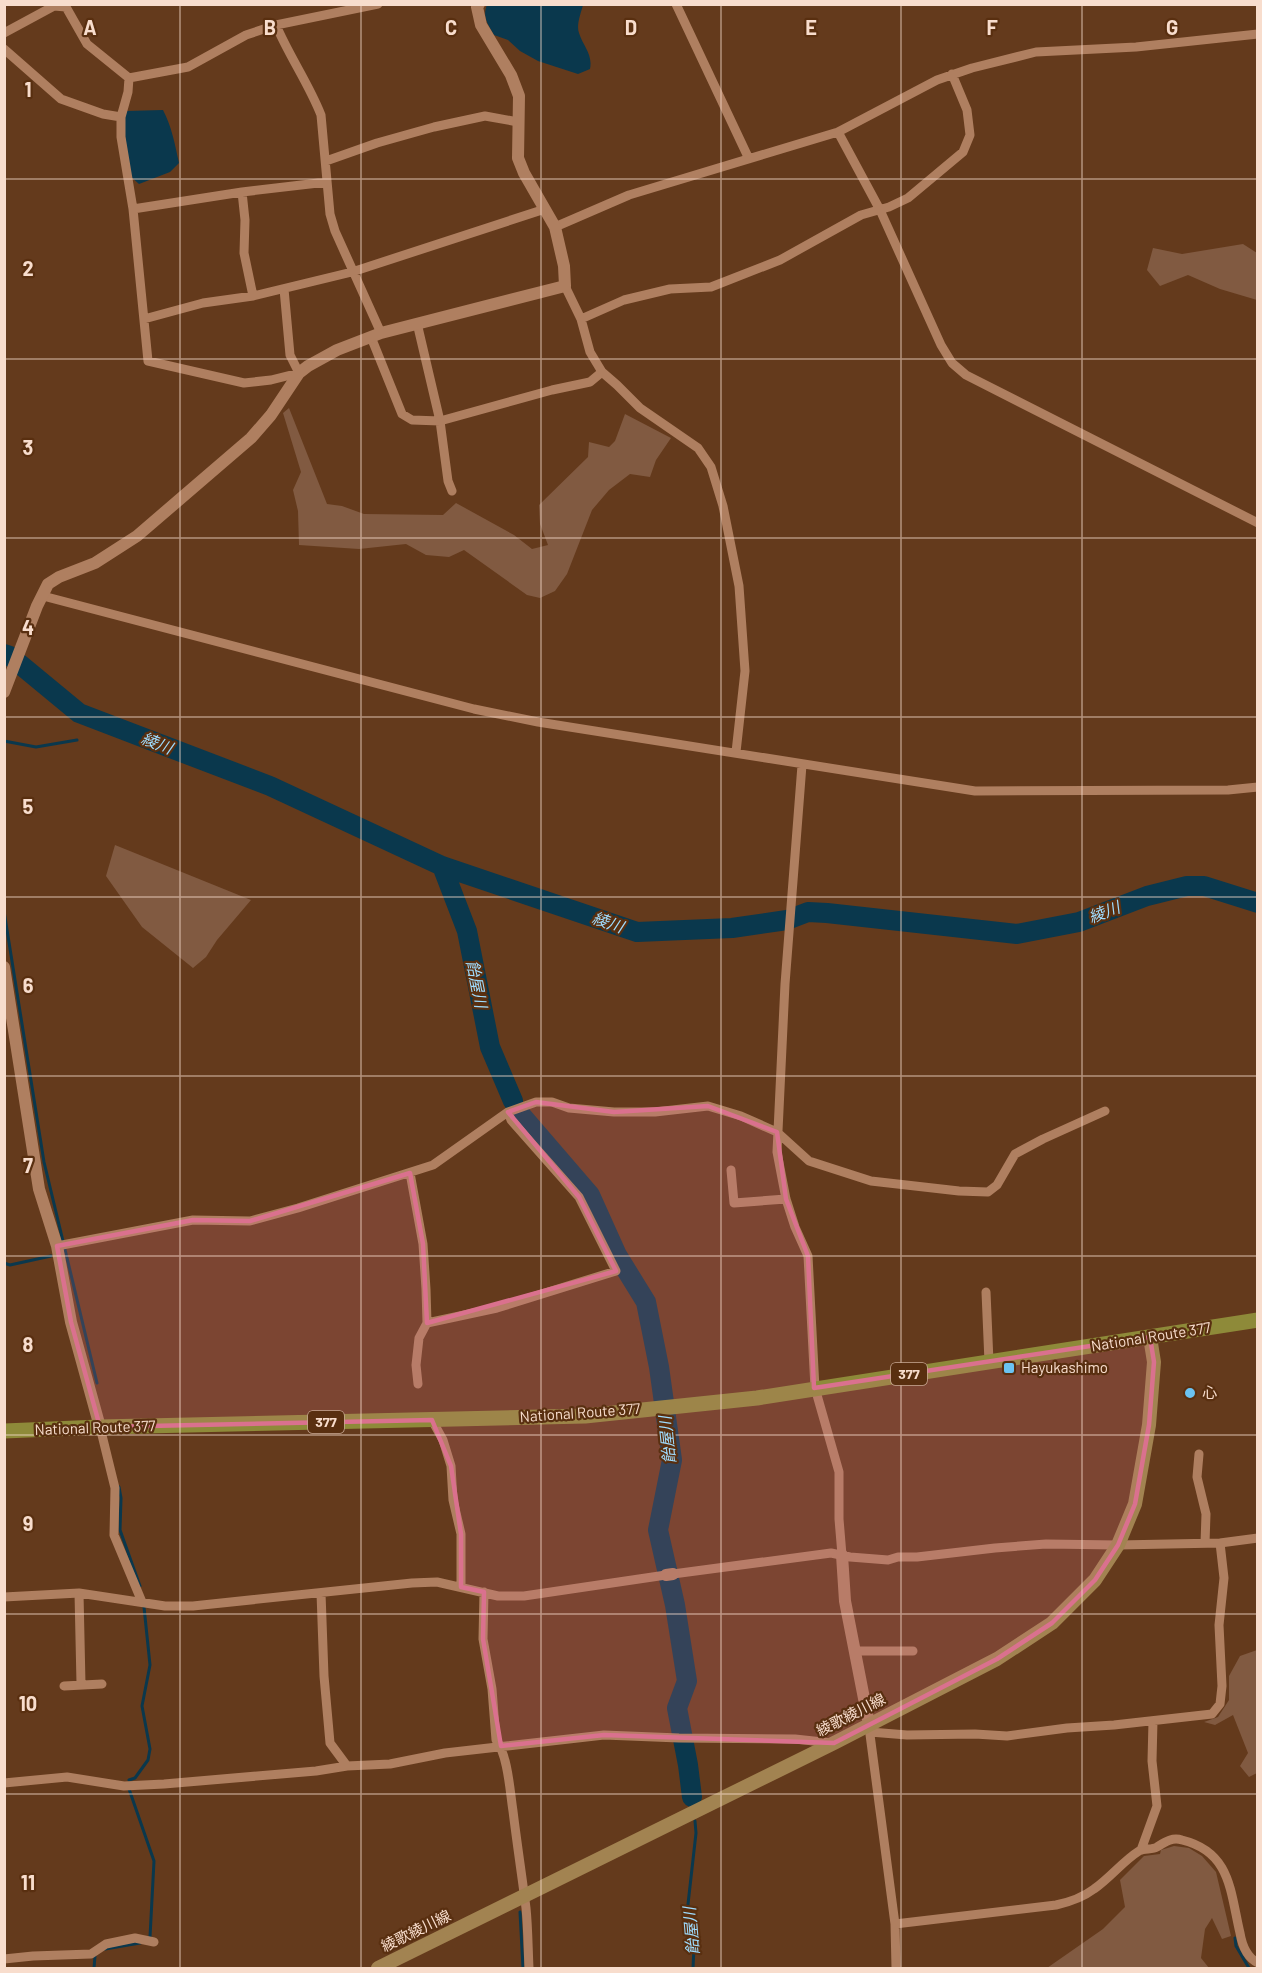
<svg xmlns="http://www.w3.org/2000/svg" width="1262" height="1973" font-family="Barlow,'Noto Sans JP',sans-serif">
  <style>
    .green { fill: #815a41 }
    .water { fill: #0a384d }
    .lines { fill: none; stroke-linecap: round; stroke-linejoin: round }
    .stream { stroke: #0a384d; stroke-width: 3 }
    .river { stroke: #0a384d; stroke-width: 20 }
    .minor { stroke: #af7f60; stroke-width: 9 }
    .tertiary { stroke: #af7f60; stroke-width: 12 }
    .secondary { stroke: #a28351; stroke-width: 14 }
    .trunk { stroke: #8e8a39; stroke-width: 15 }
    .marked { fill: #da718e; fill-opacity: 0.2; stroke: #da718e; stroke-width: 4.5; stroke-linejoin: round }
    .grid { fill: none; stroke: #f8ddcd; stroke-width: 1.5; stroke-opacity: 0.55 }
    .poi-dot { fill: #6bc3f2; stroke: #592f10; stroke-width: 2 }
    .labels { text-anchor: middle; stroke-width: 4.5; stroke-linejoin: round; paint-order: stroke }
    .shield { fill: #592f10; stroke: #c8a994; stroke-width: 1.5 }
    .shield-label { font-size: 14px; font-weight: bold; fill: #f8ddcd }
    .street-label { font-size: 15px; fill: #f8ddcd; stroke: #592f10 }
    .poi-label { font-size: 15px; fill: #f8ddcd; stroke: #592f10; text-anchor: start }
    .water-label { font-size: 16px; font-style: italic; fill: #9fdcfe; stroke: #592f10 }
    .grid-label { font-size: 20px; text-anchor: middle; font-weight: bold; fill: #f8ddcd; stroke: #592f10; stroke-width: 4.5; stroke-linejoin: round; paint-order: stroke }
  </style>
  <rect width="100%" height="100%" fill="#643a1c"/>
  <path class="green" d="M1243 244 1257 253V300L1220 289 1188 275 1160 286 1147 270 1153 248 1182 254Z
    M289 408 327 504 342 506 364 514 443 515 456 503 514 535 532 549 548 545 540 524 539 505 588 457 589 442 609 447 615 441 625 414 671 438 656 460 650 477 630 474 609 490 592 510 567 574 555 591 540 598 527 595 464 550 449 557 426 555 406 544 359 549 299 545 298 511 293 490 301 472 283 413Z
    M115 845 251 900 217 940 206 957 193 968 142 927 106 876Z
    M1257 1650V1773L1249 1777 1240 1766 1248 1753 1233 1715 1215 1725 1204 1722 1218 1717 1229 1700V1676L1240 1656Z
    M1174 1846 1189 1848 1202 1856 1216 1872 1231 1936 1222 1939 1212 1918 1205 1929 1201 1958 1209 1968H1047L1103 1929 1125 1907 1120 1880 1144 1856 1160 1854 1161 1850Z"/>
  <path class="water" d="M487 5H583C581 13 576 25 579 33 583 46 593 54 590 69L578 74 538 61 520 51 508 40 494 35C488 24 482 17 487 5Z
    M163 110C172 127 175 145 179 163L170 172 139 184 130 176 124 127 126 111Z"/>
  <g class="lines">
    <path class="stream" d="M4 741 36 747 77 740
      M4 911 44 1162 97 1383
      M4 1263 10 1265 51 1256
      M119 1487 121 1498 120 1530 140 1586
      M129 1780 135 1778 148 1760 150 1749 142 1706 150 1665 144 1607
      M129 1789 154 1861 150 1937 148 1939
      M520 1912 523 1968
      M1235 1938 1236 1946 1249 1968
      M105 1949 140 1943
      M94 1968 95 1956
      M693 1968 694 1947 687 1933V1913L696 1833 695 1821"/>
    <path class="river" d="M4 654 10 656 79 713 270 786 442 866 637 932 732 928 787 920 808 912 827 913 1017 934 1079 922 1147 896 1187 886H1204L1258 903
      M442 866 467 931 490 1047 513 1101
      M522 1116 590 1195 617 1255 646 1302 659 1367 672 1460 658 1530 675 1605 687 1681 677 1708 688 1765 692 1797"/>
    <path class="minor" d="M676 4 749 159
      M276 25C289 56 309 84 321 115L330 214 335 231 381 333
      M4 33 54 6 66 7 87 44 129 78
      M4 49 61 99 103 114 121 117
      M129 78 128 92 121 117V137L133 209 148 361 244 383 271 380 299 373 290 355 284 289
      M129 78 188 67 246 35 276 25 378 4
      M838 132 880 210 941 345 952 363 966 375 1258 523
      M326 161 377 143 434 127 485 116 518 122
      M242 192 245 220 244 253 253 296
      M133 209 242 192 327 182
      M555 227 629 195 838 132 937 80 972 68 1036 52 1136 47 1258 34
      M565 286 581 319 590 352 602 372 617 385 640 408 698 448 711 467 723 506 739 586 745 671 736 752
      M144 319 203 303 253 296 352 272 545 209
      M581 319 624 300 670 289 711 287 780 260 861 215 889 207 908 198 963 152 970 135 967 110 952 74
      M417 323 440 421 448 481 452 491
      M371 337 402 414 412 420 440 421 552 390 590 382 602 372
      M43 596 474 709 538 722 975 791 1228 790 1258 787
      M802 765 785 984 777 1152 786 1199 795 1227 808 1256 815 1388 839 1472V1519L842 1555
      M731 1170 734 1203 786 1199
      M410 1173 423 1244 426 1289 427 1323 419 1338 416 1365 418 1384
      M57 1246 193 1220 250 1221 298 1208 433 1165 508 1112 536 1102H552L569 1108 614 1112H655L708 1106 741 1116 777 1132 809 1161 871 1181 959 1191 988 1192 997 1185 1015 1154 1043 1139 1105 1111
      M986 1292 989 1362
      M427 1323 497 1308 616 1271 579 1197 511 1120 508 1112
      M432 1420 443 1440 451 1466 453 1500 461 1534V1587
      M100 1427 115 1488 114 1535 142 1602
      M1199 1454 1197 1477 1206 1514 1205 1543
      M673 1574 831 1553 850 1557 888 1560 898 1557H917L995 1548 1046 1544 1118 1545 1220 1543 1258 1538
      M484 1592 483 1639 492 1689 496 1740C508 1755 510 1792 513 1811 517 1844 522 1876 526 1908 528 1928 528 1948 529 1968
      M79 1593 81 1684
      M321 1593 324 1676 330 1743 347 1766
      M4 1597 79 1593 165 1606H193L412 1583 437 1582 498 1596H524L666 1575
      M856 1651H913
      M64 1686 102 1684
      M869 1727 895 1924 896 1968
      M870 1732 907 1735 975 1734 1007 1736 1067 1728 1114 1725 1212 1714 1220 1704 1222 1686 1219 1625 1224 1578 1220 1543
      M4 1783 67 1777 124 1786 164 1784 316 1771 347 1766 390 1764 445 1753 604 1735 679 1738 795 1739 832 1743
      M1141 1850 1157 1806 1152 1761 1153 1721
      M895 1924 1056 1905C1070 1902 1082 1898 1094 1889 1110 1878 1123 1861 1139 1851 1144 1848 1152 1850 1157 1847 1165 1842 1172 1837 1182 1840 1231 1852 1230 1891 1240 1933 1242 1945 1246 1957 1258 1963
      M4 1959 33 1956 91 1954 106 1944 135 1938 154 1942"/>
    <path class="tertiary" d="M4 692 37 606 48 584 59 577 95 563 137 536 251 438 271 415 299 373 308 366 337 350 381 333 565 286 564 266 555 227 524 173 518 158 519 96 511 75 481 25 477 7 479 4
      M4 967 39 1189 57 1246 71 1322 100 1427
      M842 1555 845 1601 869 1724
      M666 1575 673 1574"/>
    <path class="secondary" d="M378 1968 834 1743 997 1659 1052 1623 1095 1580 1118 1545 1135 1504 1149 1425 1154 1362 1150 1337"/>
    <path class="trunk" d="M4 1431 100 1427 585 1416 757 1398 1258 1320"/>
  </g>
  <path class="marked" d="M536 1102 614 1112 708 1106 777 1132 786 1199 808 1256 814 1388 1150 1337 1154 1362 1149 1425 1135 1504 1118 1545 1095 1580 1052 1623 997 1659 834 1743 604 1735 501 1746 483 1639 484 1592 461 1587V1534L451 1466 432 1420 100 1427 71 1322 57 1246 193 1220 250 1221 410 1173 423 1244 427 1323 616 1271 579 1197 508 1112Z"/>
  <path class="grid" d="M180 4V1968M361 4V1968M541 4V1968M721 4V1968M901 4V1968M1082 4V1968M4 179H1258M4 359H1258M4 538H1258M4 717H1258M4 897H1258M4 1076H1258M4 1256H1258M4 1435H1258M4 1614H1258M4 1794H1258"/>
  <g class="poi-dot">
    <rect x="1003" y="1362" width="12" height="12" rx="3"/>
    <circle cx="1190" cy="1393" r="6"/>
  </g>
  <g class="labels">
    <g class="shield">
      <rect x="891" y="1363" width="36" height="22" rx="4.5"/>
      <rect x="308" y="1411" width="36" height="22" rx="4.5"/>
    </g>
    <g class="shield-label">
      <text x="909" y="1379">377</text>
      <text x="326" y="1427">377</text>
    </g>
    <g class="street-label">
      <text transform="translate(1151 1337) rotate(-9)" y="5">National Route 377</text>
      <text transform="translate(580 1413) rotate(-4)" y="5">National Route 377</text>
      <text transform="translate(95 1428) rotate(-2)" y="5">National Route 377</text>
      <text transform="translate(851 1715) rotate(-27)" y="5">綾歌綾川線</text>
      <text transform="translate(416 1931) rotate(-26)" y="5">綾歌綾川線</text>
    </g>
    <g class="poi-label">
      <text x="1021" y="1373">Hayukashimo</text>
      <text x="1202" y="1398">心</text>
    </g>
    <g class="water-label">
      <text transform="translate(157 743) rotate(21)" y="6">綾川</text>
      <text transform="translate(1104 912) rotate(-21)" y="6">綾川</text>
      <text transform="translate(608 922) rotate(19)" y="6">綾川</text>
      <text transform="translate(477 984) rotate(79)" y="6">飴屋川</text>
      <text transform="translate(667 1440) rotate(-96)" y="6">飴屋川</text>
      <text transform="translate(691 1931) rotate(-95)" y="6">飴屋川</text>
    </g>
  </g>
  <g class="grid-label">
    <text x="90" y="35">A</text>
    <text x="270" y="35">B</text>
    <text x="451" y="35">C</text>
    <text x="631" y="35">D</text>
    <text x="811" y="35">E</text>
    <text x="992" y="35">F</text>
    <text x="1172" y="35">G</text>
    <text x="28" y="97">1</text>
    <text x="28" y="276">2</text>
    <text x="28" y="455">3</text>
    <text x="28" y="635">4</text>
    <text x="28" y="814">5</text>
    <text x="28" y="993">6</text>
    <text x="28" y="1173">7</text>
    <text x="28" y="1352">8</text>
    <text x="28" y="1531">9</text>
    <text x="28" y="1711">10</text>
    <text x="28" y="1890">11</text>
  </g>
  <rect width="1262" height="1973" fill="none" stroke="#f8ddcd" stroke-width="12"/>
</svg>
